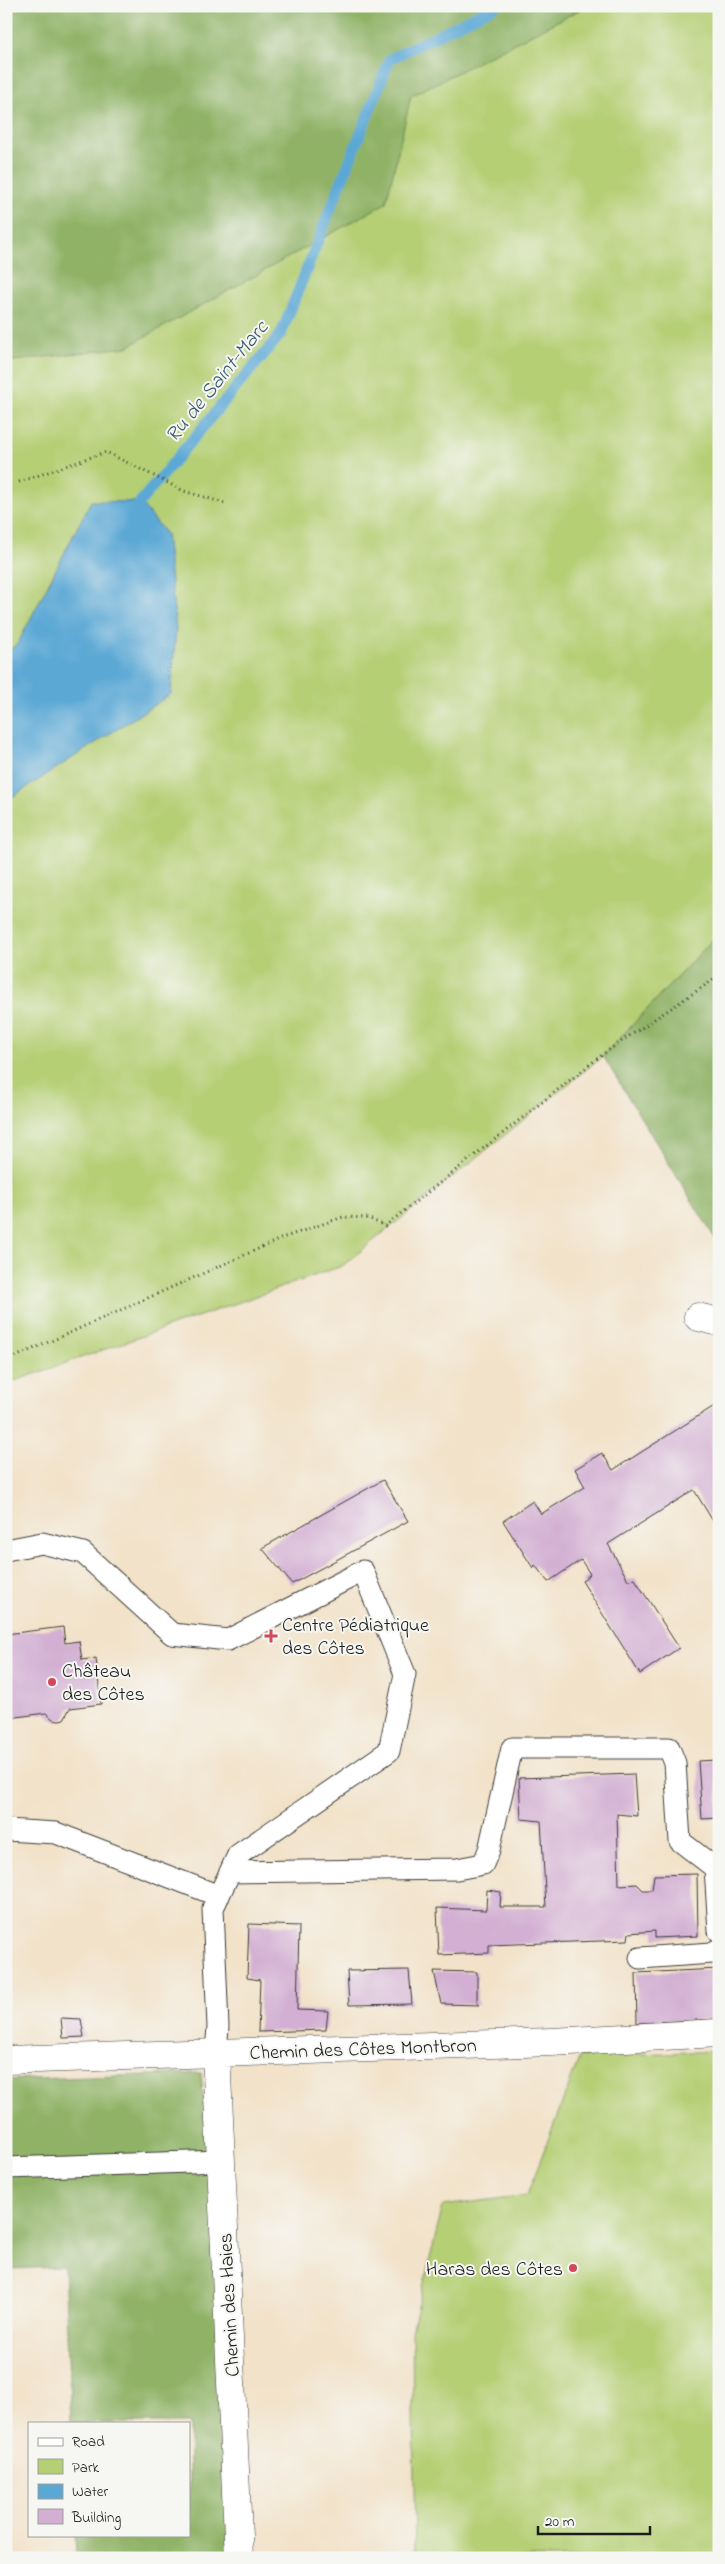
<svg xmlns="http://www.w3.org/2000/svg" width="725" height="2564" font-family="'Indie Flower',sans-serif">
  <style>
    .green { fill: #b5cf75; stroke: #687648 }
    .forest { fill: #90b266; stroke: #566741 }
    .water { fill: #5ca8d5; stroke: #3c6278 }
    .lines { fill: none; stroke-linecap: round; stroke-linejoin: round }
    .stream { stroke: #5ca8d5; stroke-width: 11 }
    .building { fill: #d3b0d3 }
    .lane-casing { stroke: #3c3a36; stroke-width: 23 }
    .street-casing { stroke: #3c3a36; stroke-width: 29 }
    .path { stroke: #3c3a36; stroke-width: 3; stroke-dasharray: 1 4; stroke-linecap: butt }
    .lane { stroke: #fff; stroke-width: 21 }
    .street { stroke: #fff; stroke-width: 28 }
    .poi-dot { fill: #d1495b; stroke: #f6f6f2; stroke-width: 2 }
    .labels { text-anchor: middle; stroke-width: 4; stroke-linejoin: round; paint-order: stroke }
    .poi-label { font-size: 20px; fill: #1c1c1c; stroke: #f6f6f2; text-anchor: start }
    .street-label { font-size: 20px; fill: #1c1c1c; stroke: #f6f6f2 }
    .water-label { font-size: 21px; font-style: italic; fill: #395b6f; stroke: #f6f6f2 }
  </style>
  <rect width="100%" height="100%" fill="#f6f6f2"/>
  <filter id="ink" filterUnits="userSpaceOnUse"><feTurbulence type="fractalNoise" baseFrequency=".02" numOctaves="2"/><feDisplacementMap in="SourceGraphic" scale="10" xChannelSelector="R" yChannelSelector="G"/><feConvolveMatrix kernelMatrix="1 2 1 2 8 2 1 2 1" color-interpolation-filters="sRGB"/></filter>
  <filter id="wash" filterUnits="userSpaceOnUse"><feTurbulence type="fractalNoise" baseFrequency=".0096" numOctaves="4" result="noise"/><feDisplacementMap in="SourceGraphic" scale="20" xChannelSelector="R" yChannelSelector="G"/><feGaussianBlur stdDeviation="1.12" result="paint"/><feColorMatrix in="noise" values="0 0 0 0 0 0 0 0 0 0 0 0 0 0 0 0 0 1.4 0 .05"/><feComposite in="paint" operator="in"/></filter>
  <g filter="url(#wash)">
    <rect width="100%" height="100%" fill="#f2e2c9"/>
    <path class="green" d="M6 6H719V933L603 1056 342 1266 6 1384Z
      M719 2051V2558H415L412 2331 443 2206 527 2195 580 2056Z"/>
    <path class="forest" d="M6 6H587L411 96 386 203 127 347 6 362Z
      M719 933V1245L603 1056Z
      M201 2073 247 2558H76L75 2535H189V2423H71L64 2267 6 2269V2080Z"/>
    <path class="water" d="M91 501 140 502 166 534 176 629 171 694 6 801V653L18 643Z"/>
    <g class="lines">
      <path class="stream" d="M134 515 140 502 281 334 390 59 495 6"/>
    </g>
    <g id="blocks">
      <path class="building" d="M719 1403V1531L694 1490 608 1544 628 1580 635 1579 679 1648 640 1674 582 1581 590 1574 581 1560 548 1582 535 1565 533 1568 503 1521 533 1501 541 1514 585 1487 575 1469 602 1453 613 1470Z
        M383 1480 408 1521 292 1584 262 1548Z
        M63 1627 65 1643 79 1641 82 1660 96 1658 101 1704 70 1708 64 1719 55 1721 46 1713 9 1718 12 1735 6 1736V1634Z
        M716 1760 719 1818 702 1819 698 1761Z
        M634 1774 637 1816 617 1814 619 1885 637 1884 643 1890H652L654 1875 697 1874 698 1936 655 1938V1931L629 1933 628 1940 489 1945V1953L439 1955 437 1908 486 1910 487 1890 501 1892 500 1907H546L541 1821 521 1819 519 1778Z
        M249 1924 299 1926 297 2010 328 2011 326 2030 258 2032 260 1980 247 1978Z
        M719 1969V2019L637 2023 636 1973Z
        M409 1970 412 2004 349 2005 347 1971Z
        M434 1971 477 1972V2003L480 2005 441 2004Z
        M61 2018 81 2019 84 2037 63 2038Z"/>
    </g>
  </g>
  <g filter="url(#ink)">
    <use href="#blocks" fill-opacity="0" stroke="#3c3a36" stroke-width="1"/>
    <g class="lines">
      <defs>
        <path id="lane" d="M6 1550 42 1543 83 1553 172 1634 228 1640 363 1571 405 1674 389 1751 238 1855 213 1908 218 2027 216 2052
          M6 1830 56 1833 219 1896
          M230 1872 457 1869 483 1864 489 1850 512 1748H669L675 1763 680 1841 715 1868 719 1931
          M640 1958 712 1953 719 1949
          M6 2168 221 2161"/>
        <path id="street" d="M698 1317 719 1322
          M216 2052 239 2558
          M6 2060 551 2042 719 2033"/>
      </defs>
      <use href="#lane" class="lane-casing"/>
      <use href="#street" class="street-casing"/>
      <path class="path" d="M19 482 106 452 184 491 224 503
        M6 1361 285 1237 343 1217 368 1218 385 1226 607 1051 719 976"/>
      <use href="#lane" class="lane"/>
      <use href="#street" class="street"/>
    </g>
  </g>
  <g class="poi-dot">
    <path d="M268.5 1628.5h5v5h5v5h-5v5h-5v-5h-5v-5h5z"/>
    <circle cx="52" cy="1682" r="5"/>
    <circle cx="573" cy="2268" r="5"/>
  </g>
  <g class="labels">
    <g class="poi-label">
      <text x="282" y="1631">Centre Pédiatrique<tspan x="282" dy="23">des Côtes</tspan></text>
      <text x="62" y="1677">Château<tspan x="62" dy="23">des Côtes</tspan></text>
      <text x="563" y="2275" text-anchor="end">Haras des Côtes</text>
    </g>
    <g class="street-label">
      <text transform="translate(363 2048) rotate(-2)" y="7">Chemin des Côtes Montbron</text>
      <text transform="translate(228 2305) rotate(-93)" y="7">Chemin des Haies</text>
    </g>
    <g class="water-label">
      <text transform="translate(216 381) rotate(-51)" y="7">Ru de Saint-Marc</text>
    </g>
  </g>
  <rect width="725" height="2564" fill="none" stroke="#f6f6f2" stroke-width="25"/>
  <rect x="28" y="2422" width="162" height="115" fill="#f6f6f2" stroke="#9f9f9c"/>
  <rect x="38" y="2438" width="25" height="8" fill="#ffffff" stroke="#9f9f9c"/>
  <text x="72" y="2446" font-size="15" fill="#1c1c1c">Road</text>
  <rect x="38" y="2459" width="25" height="15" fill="#b5cf75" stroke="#9f9f9c"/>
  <text x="72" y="2472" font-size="15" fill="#1c1c1c">Park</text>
  <rect x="38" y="2484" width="25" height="15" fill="#5ca8d5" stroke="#9f9f9c"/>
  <text x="72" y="2496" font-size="15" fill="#1c1c1c">Water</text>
  <rect x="38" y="2509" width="25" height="15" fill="#d3b0d3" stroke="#9f9f9c"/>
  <text x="72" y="2522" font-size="15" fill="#1c1c1c">Building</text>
  <path d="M538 2526v8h112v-8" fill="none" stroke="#1c1c1c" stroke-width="2.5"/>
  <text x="545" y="2526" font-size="15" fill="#1c1c1c" stroke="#f6f6f2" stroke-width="4" paint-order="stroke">20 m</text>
</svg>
